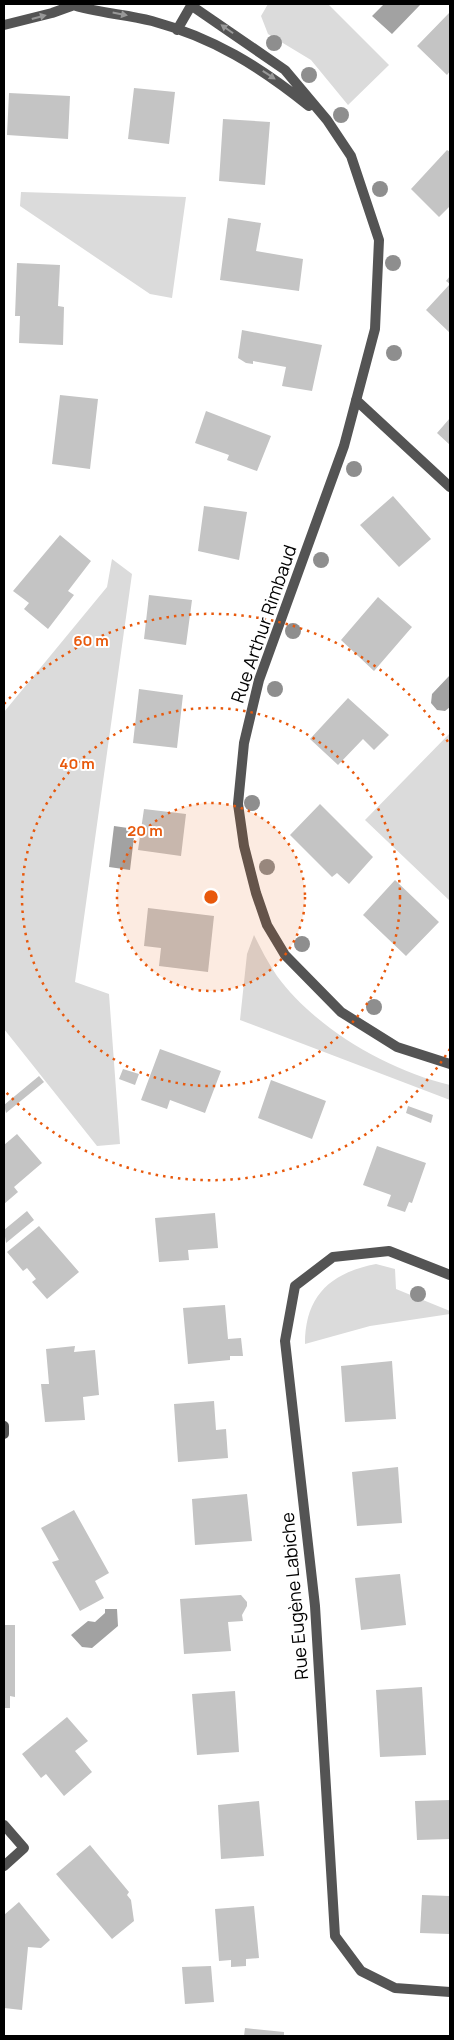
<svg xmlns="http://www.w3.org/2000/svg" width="454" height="2040" font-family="Manrope,sans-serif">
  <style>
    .green { fill: #dbdbdb }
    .water { fill: #a2a2a2 }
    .building { fill: #c4c4c4 }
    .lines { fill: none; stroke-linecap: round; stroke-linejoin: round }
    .minor { stroke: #545454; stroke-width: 10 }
    .tree { fill: #8e8e8e }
    .oneway { fill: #989898 }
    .ring { fill: none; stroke: #e8590c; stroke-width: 2.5; stroke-dasharray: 2.5 5 }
    .labels { text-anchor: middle; stroke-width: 4; stroke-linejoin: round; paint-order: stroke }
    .street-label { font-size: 18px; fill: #000; stroke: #fff }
    .centre { fill: #e8590c; stroke: #fff; stroke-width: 2.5 }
    .ring-label { font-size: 15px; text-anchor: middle; font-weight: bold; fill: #e8590c; stroke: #fff; stroke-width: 4; stroke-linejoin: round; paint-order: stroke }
  </style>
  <rect width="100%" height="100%" fill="#fff"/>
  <path class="green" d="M268 4H328L389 65 348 105 311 60 268 34 261 16Z
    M21 192 186 197 172 298 150 294 20 206Z
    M112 559 132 574 75 982 109 994 120 1144 97 1146 4 1029V712L107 587Z
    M450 733V901L365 820Z
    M254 935C261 949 268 963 277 976 315 1028 387 1070 450 1085V1100L240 1020 247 954Z
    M376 1264 395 1269 396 1289 450 1311V1314L370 1326 305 1344C305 1296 330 1273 376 1264Z"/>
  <path class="water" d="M384 4H421L392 34 372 16Z
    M450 675V707L445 711 437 710 431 703 432 694Z
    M114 826 135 829 130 870 109 867Z
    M105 1609H117L118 1626 92 1648 82 1647 71 1635 88 1621 95 1622 105 1613Z"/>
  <path class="building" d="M450 12V71L447 75 417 46Z
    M134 88 175 92 169 144 128 139Z
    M9 93 70 96 68 139 7 135Z
    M223 119 270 122 265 185 219 181Z
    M447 150 450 152V206L439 217 411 189Z
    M228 218 261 223 256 251 303 259 299 291 220 280Z
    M17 263 60 265 58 306 64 307 63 345 19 343 20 316H15Z
    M450 276V333L426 310 450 284 446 281Z
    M242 330 322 345 312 391 282 386 286 367 253 361V364L246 363 238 358Z
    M60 395 98 399 90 469 52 464Z
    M206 411 271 436 257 471 227 460 229 455 195 443Z
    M450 418V445L437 433Z
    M393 496 431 539 399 567 360 525Z
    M204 506 247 512 239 560 198 551Z
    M60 535 91 561 68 591 74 595 48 629 24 609 29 603 13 591Z
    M149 595 192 600 186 645 144 639Z
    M378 597 412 627 374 671 341 640Z
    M139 689 183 695 177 748 133 743Z
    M348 698 389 735 374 750 363 739 338 765 310 739Z
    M320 804 373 857 349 884 337 873 332 877 290 835Z
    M144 809 186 814 181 856 138 850Z
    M395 880 439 922 406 956 363 915Z
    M148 908 214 916 208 972 159 966 161 948 144 946Z
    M160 1049 221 1071 205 1113 170 1100 167 1109 141 1100Z
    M123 1069 139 1074 135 1085 119 1079Z
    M39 1076 44 1082 6 1113 4 1105Z
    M271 1080 326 1101 312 1139 258 1118Z
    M408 1106 433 1115 431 1123 406 1113Z
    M17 1134 42 1163 14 1187 18 1192 4 1204V1145Z
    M377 1146 426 1163 412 1203 409 1202 405 1212 387 1206 391 1195 363 1185Z
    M27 1211 34 1220 6 1243 4 1230Z
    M215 1213 218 1248 188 1250 189 1260 159 1262 155 1218Z
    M39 1226 79 1272 47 1299 32 1282 36 1279 27 1268 23 1271 7 1252Z
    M225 1305 228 1339 241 1338 243 1356H230V1360L188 1364 183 1308Z
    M75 1346 74 1352 95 1350 99 1395 83 1397 85 1420 45 1422 41 1384H49L46 1349Z
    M392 1361 396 1419 345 1422 341 1366Z
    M214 1401 216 1430 226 1429 228 1458 178 1462 174 1404Z
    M398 1467 402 1523 357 1526 352 1472Z
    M247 1494 252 1541 195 1545 192 1499Z
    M74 1510 109 1573 95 1581 104 1598 80 1611 52 1562 59 1560 41 1528Z
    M400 1574 406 1625 361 1630 355 1578Z
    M241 1595 247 1602V1606L242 1615 243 1621 228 1622 231 1651 184 1654 180 1599Z
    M4 1625H15V1697L10 1696V1708H4Z
    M422 1687 426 1755 380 1757 376 1690Z
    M235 1691 239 1752 197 1755 192 1694Z
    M67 1717 88 1741 75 1751 92 1772 64 1796 46 1774 41 1778 22 1754Z
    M450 1800V1839L417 1840 415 1801Z
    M259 1801 264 1856 221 1859 218 1805Z
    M90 1845 129 1892 127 1895 131 1900 134 1921 112 1939 56 1874Z
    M422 1895 450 1896V1934L420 1933Z
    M19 1902 50 1940 41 1948 28 1947 22 2010 4 2008V1915Z
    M254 1906 259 1958 246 1959V1966L231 1967V1960L219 1961 215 1909Z
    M211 1966 214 2002 185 2004 182 1967Z
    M245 2028 284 2032V2036H244Z"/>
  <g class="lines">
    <path class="minor" d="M70 4C96 13 125 14 152 21 214 38 259 66 309 106
      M192 6 285 70 327 120 351 156 379 240 375 329 344 446 259 680 244 743 238 804 244 846 256 893 267 925 285 955 341 1012 397 1047 450 1064
      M4 25 52 13 77 4
      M177 30 192 4
      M356 400 450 487
      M450 1275 389 1251 333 1257 295 1286 285 1341 315 1606 335 1936 361 1971 395 1988 450 1992
      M4 1426V1434
      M4 1825 24 1848 4 1866"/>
  </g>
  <g class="tree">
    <circle cx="274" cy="43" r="8"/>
    <circle cx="309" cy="75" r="8"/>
    <circle cx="341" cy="115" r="8"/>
    <circle cx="380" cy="189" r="8"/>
    <circle cx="393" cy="263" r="8"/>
    <circle cx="394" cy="353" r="8"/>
    <circle cx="354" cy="469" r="8"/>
    <circle cx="321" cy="560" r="8"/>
    <circle cx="293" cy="631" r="8"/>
    <circle cx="275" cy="689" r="8"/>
    <circle cx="252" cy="803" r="8"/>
    <circle cx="267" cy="867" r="8"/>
    <circle cx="302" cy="944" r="8"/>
    <circle cx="374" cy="1007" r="8"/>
    <circle cx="418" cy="1294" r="8"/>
  </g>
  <defs><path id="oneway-solid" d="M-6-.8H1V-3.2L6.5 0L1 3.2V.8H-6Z" transform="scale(1.25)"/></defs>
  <g class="oneway">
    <use href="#oneway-solid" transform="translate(120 14) rotate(11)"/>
    <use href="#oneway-solid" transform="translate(39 17) rotate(-15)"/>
    <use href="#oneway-solid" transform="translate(227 29) rotate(-145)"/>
    <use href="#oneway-solid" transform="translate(269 75) rotate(33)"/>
  </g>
  <circle cx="211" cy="897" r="94" fill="#e8590c" fill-opacity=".12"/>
  <g class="ring">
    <circle cx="211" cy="897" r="94"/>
    <circle cx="211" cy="897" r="189"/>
    <path d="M450 1049A283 283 0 0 1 4 1090M4 704A283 283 0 0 1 450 745"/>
  </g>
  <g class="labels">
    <g class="street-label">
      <text transform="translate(264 624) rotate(-71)" y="6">Rue Arthur Rimbaud</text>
      <text transform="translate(295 1596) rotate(-95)" y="6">Rue Eugène Labiche</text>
    </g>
  </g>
  <circle cx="211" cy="897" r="8" class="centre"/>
  <g class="ring-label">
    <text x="91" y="646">60 m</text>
    <text x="77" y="769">40 m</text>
    <text x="145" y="836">20 m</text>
  </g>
  <rect width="454" height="2040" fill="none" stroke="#000000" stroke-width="10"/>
</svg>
